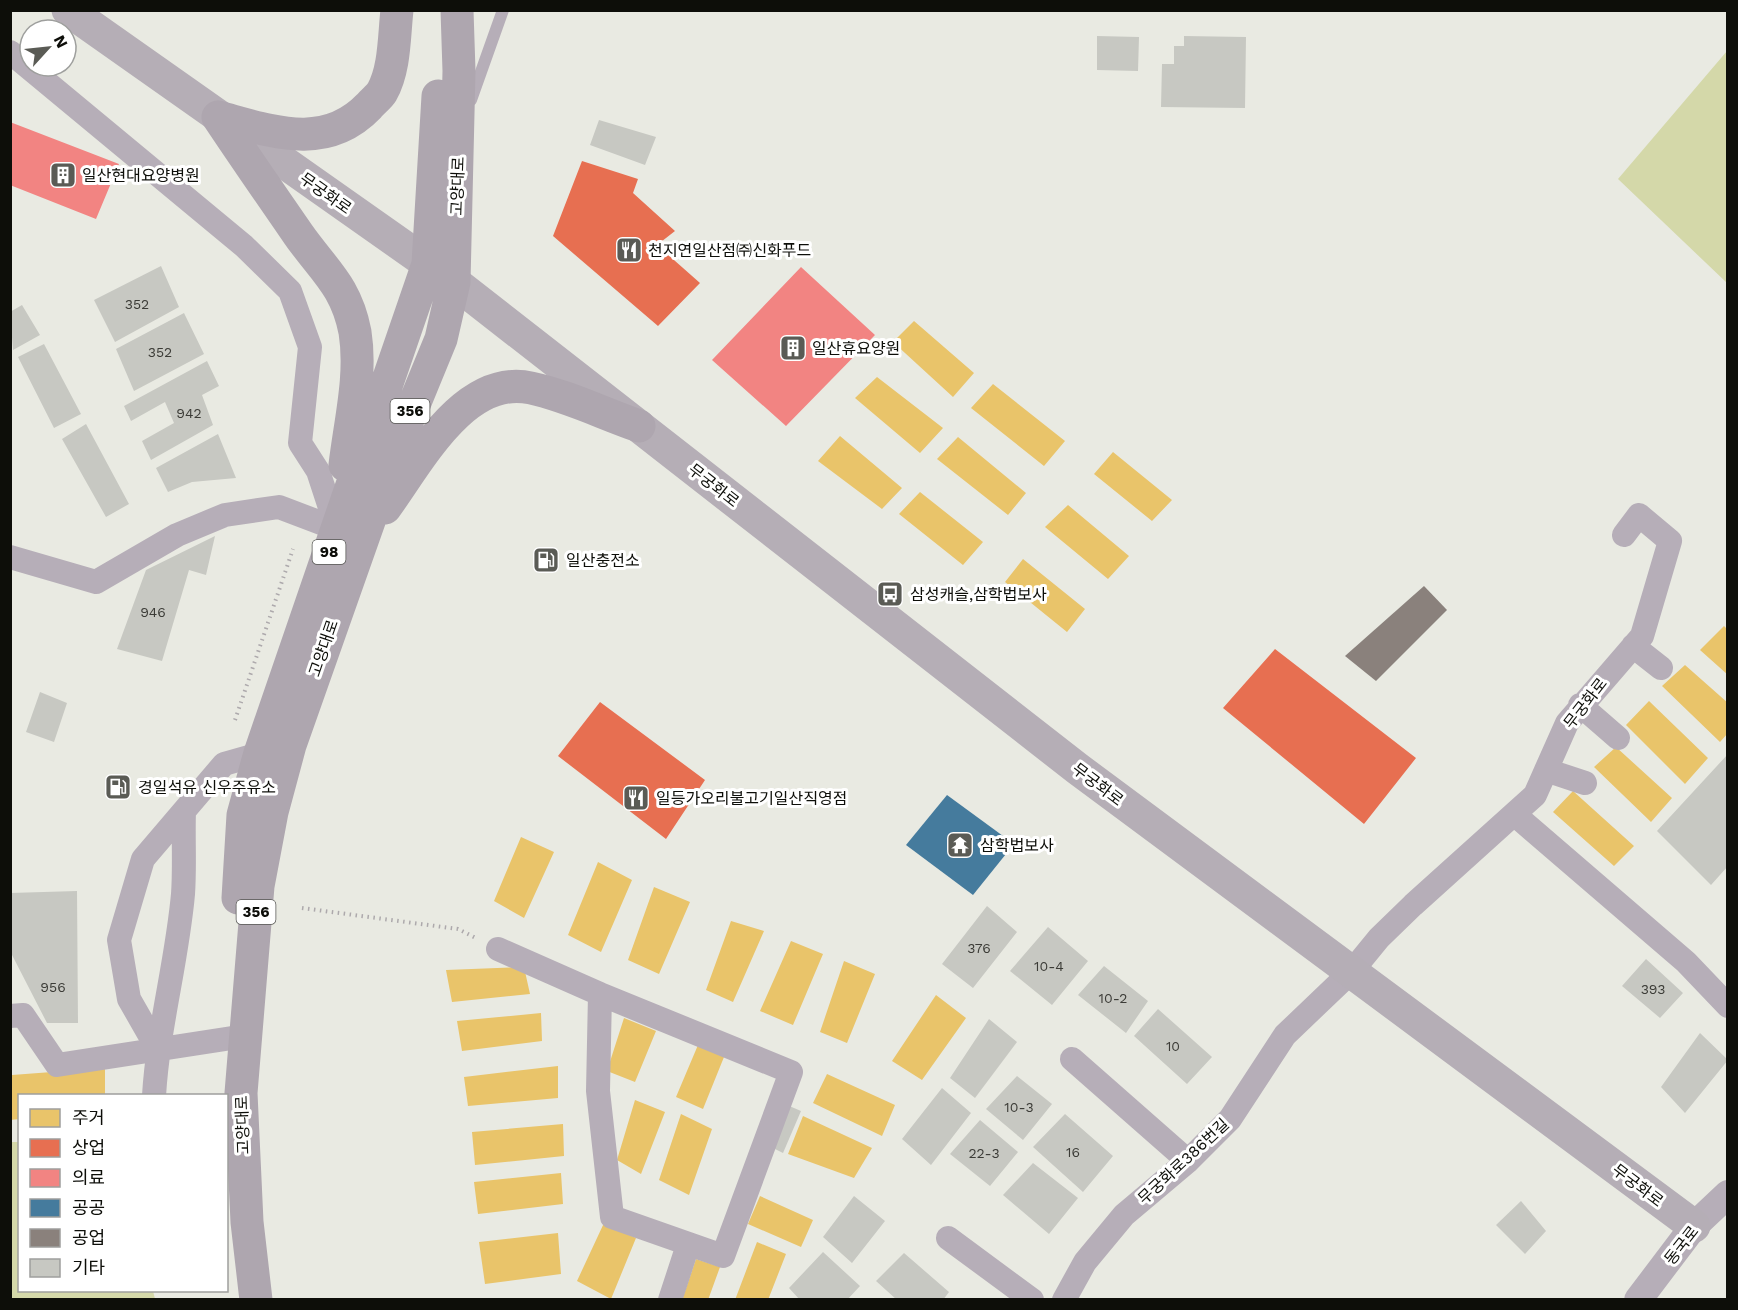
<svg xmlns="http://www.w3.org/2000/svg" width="1738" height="1310" font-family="'Work Sans','Noto Sans KR',sans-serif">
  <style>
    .green { fill: #d4d8a9 }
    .homes { fill: #e9c46a }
    .shops { fill: #e76f51 }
    .health { fill: #f28482 }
    .public { fill: #457b9d }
    .industry { fill: #8a817c }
    .building { fill: #c7c8c2 }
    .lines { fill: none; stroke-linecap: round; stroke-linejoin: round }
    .path { stroke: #ada9ac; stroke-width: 4; stroke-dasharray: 1.5 4.5; stroke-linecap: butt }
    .service { stroke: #b6aeb8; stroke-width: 12 }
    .minor { stroke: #b6aeb8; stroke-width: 24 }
    .tertiary { stroke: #b6aeb8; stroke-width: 28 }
    .secondary { stroke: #b5aeb6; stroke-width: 33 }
    .primary { stroke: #aea6af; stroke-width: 33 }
    .labels { text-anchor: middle; stroke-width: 6; stroke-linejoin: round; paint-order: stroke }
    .number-label { font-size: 14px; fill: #3c3c37 }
    .shield { fill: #fff; stroke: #565653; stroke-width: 1.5 }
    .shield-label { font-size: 15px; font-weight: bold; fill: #0d0e09 }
    .poi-label { font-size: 16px; fill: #0d0e09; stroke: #fff; text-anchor: start }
    .street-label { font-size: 16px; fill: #0d0e09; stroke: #fff }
  </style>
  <rect width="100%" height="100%" fill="#e9eae2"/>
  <path class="green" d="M1727 51V283L1618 179Z
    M11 1142H19L20 1290 153 1291 155 1299H11Z"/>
  <path class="homes" d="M914 321 974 373 953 397 893 342Z
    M877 377 943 428 920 453 855 398Z
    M993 384 1065 441 1044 466 971 408Z
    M840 436 902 488 882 509 818 461Z
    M958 437 1026 493 1008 515 937 459Z
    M1113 452 1172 500 1152 521 1094 474Z
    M920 492 983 542 963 565 899 514Z
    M1068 505 1129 556 1108 579 1045 527Z
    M1023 559 1085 609 1067 632 1005 582Z
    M1724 626 1728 630V675L1700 650Z
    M1685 665 1728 703V733L1720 742 1662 686Z
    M1649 701 1708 758 1685 784 1626 725Z
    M1616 747 1672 798 1651 822 1594 767Z
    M1573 791 1634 846 1614 866 1553 812Z
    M521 837 554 852 524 918 494 901Z
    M598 862 632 880 601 952 568 935Z
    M654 887 690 902 659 974 628 960Z
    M731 921 764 931 733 1002 706 990Z
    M791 941 823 954 793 1025 760 1011Z
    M844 961 875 974 847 1043 820 1032Z
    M524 967 530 994 452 1002 446 970Z
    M936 995 966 1018 922 1080 892 1061Z
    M541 1013 542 1041 462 1051 457 1021Z
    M624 1018 656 1031 635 1082 607 1071Z
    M698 1045 724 1057 703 1109 676 1097Z
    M558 1066V1098L468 1106 464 1077Z
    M105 1068V1096H20V1119L10 1120 12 1075Z
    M827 1074 895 1105 882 1136 813 1103Z
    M635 1100 665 1112 641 1174 617 1160Z
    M681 1114 712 1129 689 1195 659 1180Z
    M803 1116 872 1148 854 1178 788 1154Z
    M563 1124 564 1156 475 1165 472 1132Z
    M561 1173 563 1204 478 1214 474 1182Z
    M760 1196 813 1220 801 1247 748 1224Z
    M604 1223 636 1238 611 1299 577 1281Z
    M558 1233 561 1274 485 1284 479 1242Z
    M757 1242 786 1254 768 1300H735Z
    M696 1259 720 1267 708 1300H682Z"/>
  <path class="shops" d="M582 161 638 179 633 193 675 231 657 245 700 283 658 326 553 236Z
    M1275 649 1416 758 1364 824 1223 708Z
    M600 702 705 780 666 839 558 756Z"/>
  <path class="health" d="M10 122 119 164 96 219 10 185Z
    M801 267 875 335 786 426 712 360Z"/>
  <path class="public" d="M947 795 1014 844 973 895 906 845Z"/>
  <path class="industry" d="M1424 586 1447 610 1376 681 1345 656Z"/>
  <path class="building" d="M1097 36 1139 37 1138 71 1097 70Z
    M1184 36 1246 37 1245 108 1161 107 1162 64H1174V46H1184Z
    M599 120 656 137 645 165 590 145Z
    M161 266 179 307 115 342 94 300Z
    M22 305 40 335 13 350 10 312Z
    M184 313 204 354 134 391 116 349Z
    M44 344 81 414 54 428 18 357Z
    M207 361 219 386 202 395 213 425 151 460 142 441 174 423 165 402 131 421 124 406Z
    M86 424 129 504 106 517 62 439Z
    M218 434 236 478 192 482 168 492 156 468Z
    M215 536 206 575 189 570 162 661 117 649 146 570Z
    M40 692 67 703 54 742 26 732Z
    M1728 754V866L1711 885 1657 831Z
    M77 891 78 1023H47L10 951V893Z
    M987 906 1017 932 973 988 942 964Z
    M1048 927 1088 961 1052 1005 1010 971Z
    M1646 959 1683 993 1660 1018 1622 986Z
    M1104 966 1148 1001 1126 1033 1078 995Z
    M1158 1009 1212 1057 1187 1084 1134 1036Z
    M989 1019 1017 1042 975 1098 950 1078Z
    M1700 1033 1728 1060 1685 1113 1661 1087Z
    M1017 1076 1052 1104 1023 1140 986 1109Z
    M942 1088 971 1113 931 1165 902 1139Z
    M787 1105 801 1111 783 1153 771 1147Z
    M1065 1114 1113 1156 1083 1192 1033 1147Z
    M980 1120 1018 1152 990 1186 950 1154Z
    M1033 1163 1078 1198 1049 1234 1003 1195Z
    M854 1196 885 1221 852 1263 823 1237Z
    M1521 1201 1546 1231 1525 1254 1496 1225Z
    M823 1252 860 1286 847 1300H800L789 1288Z
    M904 1253 949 1292 943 1300H897L876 1281Z"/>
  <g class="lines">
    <path class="path" d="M235 720 293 549
      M302 908 458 929 478 939"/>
    <path class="service" d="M471 100 503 10"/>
    <path class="minor" d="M10 52 244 246 290 291 310 347 300 443 318 471 337 529
      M10 557 96 582 177 535 225 515 279 507 337 529
      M1633 646 1661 668
      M1580 705 1618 738
      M1546 770 1585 783
      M1514 814 1686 962 1728 1006
      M498 949 600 994
      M600 994 791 1072 723 1256 612 1217 598 1091Z
      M10 1016 23 1015 57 1065 245 1036
      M157 1048 129 999 119 940 143 859 224 764 273 750
      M1072 1059 1188 1161
      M154 1096C158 1028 177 962 183 894 185 867 183 838 184 811
      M948 1238 1032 1300
      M670 1300 688 1245
      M1064 1300 1085 1262 1124 1215 1188 1161 1230 1119 1285 1035 1352 971 1379 938 1413 905 1535 795 1567 723 1642 636 1670 541 1639 515 1624 535"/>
    <path class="tertiary" d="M1638 1300 1694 1226 1728 1194"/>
    <path class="secondary" d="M68 10 454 282 1078 769 1694 1226"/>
    <path class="primary" d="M218 117C244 156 271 195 298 234 323 270 346 285 355 332 362 376 350 422 345 465
      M218 117C271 131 325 152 369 106 373 101 379 97 382 92 395 69 394 36 397 10
      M385 508C418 463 464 373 531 388 568 396 604 414 639 426
      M238 898 243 815 260 753 428 264 438 96
      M256 1300 247 1222 241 1093 258 886 272 812 290 745 386 473 441 339 454 282 459 71 457 10"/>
  </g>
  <defs>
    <symbol id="building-square" viewBox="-11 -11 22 22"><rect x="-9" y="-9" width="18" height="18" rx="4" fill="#5a5b55" stroke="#fff"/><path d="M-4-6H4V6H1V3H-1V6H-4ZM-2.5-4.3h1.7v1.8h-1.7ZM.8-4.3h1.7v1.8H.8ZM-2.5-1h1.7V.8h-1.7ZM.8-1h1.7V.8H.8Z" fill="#fff"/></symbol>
    <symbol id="restaurant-square" viewBox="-11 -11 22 22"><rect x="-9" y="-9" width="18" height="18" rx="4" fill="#5a5b55" stroke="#fff"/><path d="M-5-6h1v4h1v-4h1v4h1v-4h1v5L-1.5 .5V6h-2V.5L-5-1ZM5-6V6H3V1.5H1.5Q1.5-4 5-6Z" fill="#fff"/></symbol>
    <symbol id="fuel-square" viewBox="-11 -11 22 22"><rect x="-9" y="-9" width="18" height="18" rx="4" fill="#5a5b55" stroke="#fff"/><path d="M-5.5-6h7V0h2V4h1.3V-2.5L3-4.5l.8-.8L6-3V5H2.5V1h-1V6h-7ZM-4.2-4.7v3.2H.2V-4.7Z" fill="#fff"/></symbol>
    <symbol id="bus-square" viewBox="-11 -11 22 22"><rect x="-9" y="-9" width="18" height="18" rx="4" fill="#5a5b55" stroke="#fff"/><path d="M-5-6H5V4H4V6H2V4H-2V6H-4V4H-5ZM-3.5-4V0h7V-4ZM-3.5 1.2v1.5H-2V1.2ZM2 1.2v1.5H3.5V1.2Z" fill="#fff"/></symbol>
    <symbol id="temple-square" viewBox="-11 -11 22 22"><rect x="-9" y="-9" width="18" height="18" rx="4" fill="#5a5b55" stroke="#fff"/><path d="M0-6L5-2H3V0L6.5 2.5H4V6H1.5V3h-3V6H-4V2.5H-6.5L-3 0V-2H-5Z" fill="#fff"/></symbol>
  </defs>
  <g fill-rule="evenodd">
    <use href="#building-square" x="48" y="160" width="30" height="30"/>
    <use href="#restaurant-square" x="614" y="235" width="30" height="30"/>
    <use href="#building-square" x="778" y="333" width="30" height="30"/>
    <use href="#fuel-square" x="531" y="545" width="30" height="30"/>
    <use href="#bus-square" x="875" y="579" width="30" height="30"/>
    <use href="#fuel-square" x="103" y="772" width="30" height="30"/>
    <use href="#restaurant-square" x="621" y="783" width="30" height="30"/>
    <use href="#temple-square" x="945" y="830" width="30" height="30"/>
  </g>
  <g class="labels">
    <g class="number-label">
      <text x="137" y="309">352</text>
      <text x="160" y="357">352</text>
      <text x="189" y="418">942</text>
      <text x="153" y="617">946</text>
      <text x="979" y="953">376</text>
      <text x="1049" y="971">10-4</text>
      <text x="53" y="992">956</text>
      <text x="1653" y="994">393</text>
      <text x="1113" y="1003">10-2</text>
      <text x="1173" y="1051">10</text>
      <text x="1019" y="1112">10-3</text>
      <text x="1073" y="1157">16</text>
      <text x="984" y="1158">22-3</text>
    </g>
    <g class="shield">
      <rect x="390.5" y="399" width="39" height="24" rx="4.5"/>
      <rect x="312.5" y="540" width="33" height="24" rx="4.5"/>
      <rect x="236.5" y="900" width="39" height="24" rx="4.5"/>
    </g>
    <g class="shield-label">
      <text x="410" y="416">356</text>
      <text x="329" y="557">98</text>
      <text x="256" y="917">356</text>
    </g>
    <g class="poi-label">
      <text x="82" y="181">일산현대요양병원</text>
      <text x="648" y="256">천지연일산점㈜신화푸드</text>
      <text x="812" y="354">일산휴요양원</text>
      <text x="566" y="566">일산충전소</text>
      <text x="910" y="600">삼성캐슬,삼학법보사</text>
      <text x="138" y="793">경일석유 신우주유소</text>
      <text x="656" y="804">일등가오리불고기일산직영점</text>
      <text x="980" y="851">삼학법보사</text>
    </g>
    <g class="street-label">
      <text transform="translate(457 186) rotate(-88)" y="6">고양대로</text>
      <text transform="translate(326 193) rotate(35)" y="6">무궁화로</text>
      <text transform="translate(714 485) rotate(38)" y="6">무궁화로</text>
      <text transform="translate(323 648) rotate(-71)" y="6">고양대로</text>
      <text transform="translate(1585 703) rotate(-52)" y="6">무궁화로</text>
      <text transform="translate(1098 784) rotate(37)" y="6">무궁화로</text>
      <text transform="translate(242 1125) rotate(-92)" y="6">고양대로</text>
      <text transform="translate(1183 1161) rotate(-43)" y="6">무궁화로386번길</text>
      <text transform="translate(1638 1185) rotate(37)" y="6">무궁화로</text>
      <text transform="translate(1681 1245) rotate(-52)" y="6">동국로</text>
    </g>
  </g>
  <rect width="1738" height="1310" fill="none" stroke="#0d0e09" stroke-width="24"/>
  <rect x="18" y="1094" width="210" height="198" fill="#ffffff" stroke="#9e9f9d" stroke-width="1.5"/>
  <rect x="30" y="1109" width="30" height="18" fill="#e9c46a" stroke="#9e9f9d" stroke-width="1.5"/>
  <text x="72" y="1124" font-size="18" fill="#0d0e09">주거</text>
  <rect x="30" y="1139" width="30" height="18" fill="#e76f51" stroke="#9e9f9d" stroke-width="1.5"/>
  <text x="72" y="1154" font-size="18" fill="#0d0e09">상업</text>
  <rect x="30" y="1169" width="30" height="18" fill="#f28482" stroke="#9e9f9d" stroke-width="1.5"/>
  <text x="72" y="1184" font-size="18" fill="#0d0e09">의료</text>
  <rect x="30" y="1199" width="30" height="18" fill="#457b9d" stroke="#9e9f9d" stroke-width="1.5"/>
  <text x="72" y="1214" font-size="18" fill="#0d0e09">공공</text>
  <rect x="30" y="1229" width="30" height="18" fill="#8a817c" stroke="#9e9f9d" stroke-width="1.5"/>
  <text x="72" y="1244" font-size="18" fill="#0d0e09">공업</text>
  <rect x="30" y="1259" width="30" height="18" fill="#c7c8c2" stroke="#9e9f9d" stroke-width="1.5"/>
  <text x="72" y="1274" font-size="18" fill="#0d0e09">기타</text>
  <g transform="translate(48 48) rotate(63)"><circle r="28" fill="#ffffff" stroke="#9e9f9d" stroke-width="1.5"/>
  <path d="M0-4.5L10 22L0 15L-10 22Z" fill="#5a5b55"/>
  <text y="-9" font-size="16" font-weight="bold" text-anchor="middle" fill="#0d0e09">N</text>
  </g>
</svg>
